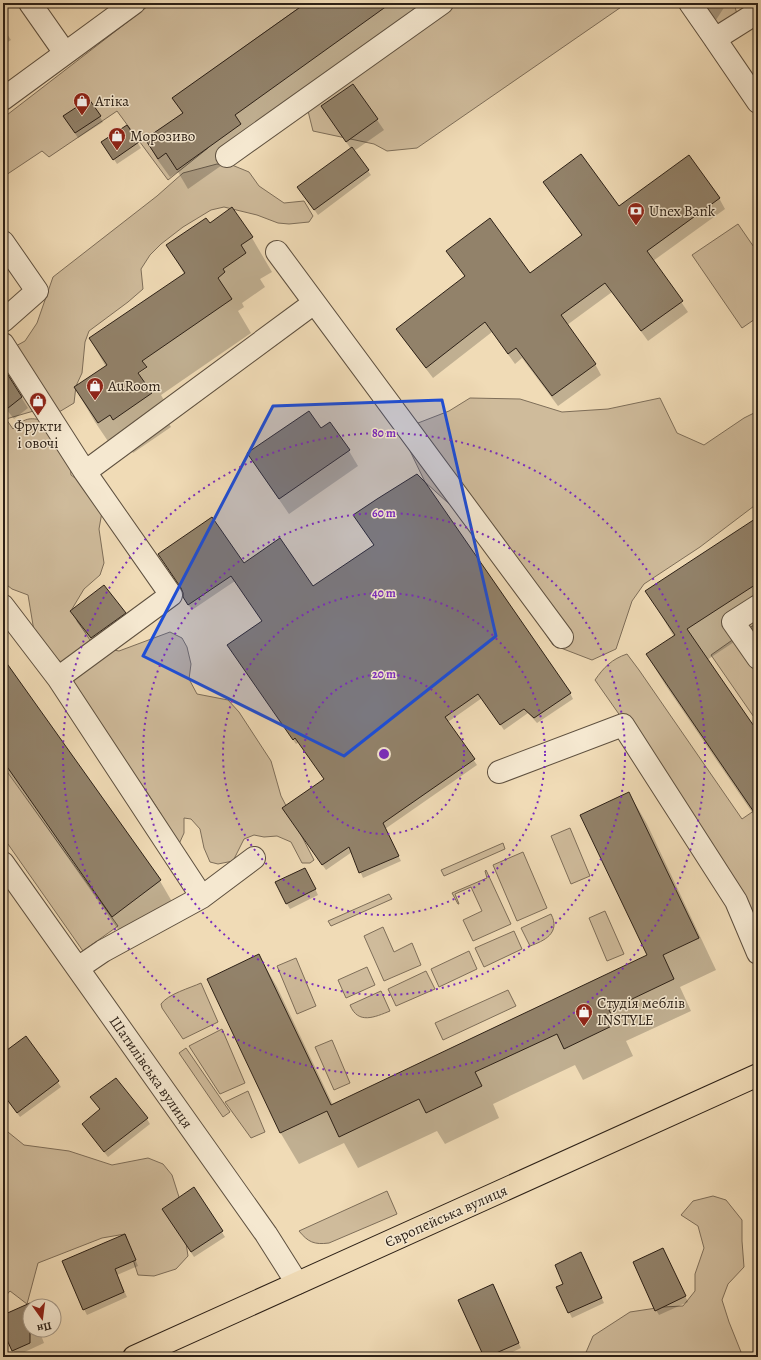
<svg xmlns="http://www.w3.org/2000/svg" width="761" height="1360" font-family="Alegreya,serif">
  <style>
    .green { fill: #cfbb9b; stroke: #7e6e59 }
    .shadow { fill: #0003; fill-rule: evenodd }
    .building { fill: #92826a; stroke: #2d2117 }
    .lines { fill: none; stroke-linecap: round; stroke-linejoin: round }
    .minor-casing { stroke: #5e503f; stroke-width: 24 }
    .major-casing { stroke: #2d2117; stroke-width: 24 }
    .minor { stroke: #f5e8d0; stroke-width: 22 }
    .major { stroke: #f0dbb6; stroke-width: 22 }
    .marked { fill: #1d4ed8; fill-opacity: 0.2; stroke: #1d4ed8; stroke-width: 3; stroke-linejoin: round }
    .ring { fill: none; stroke: #7b2cbf; stroke-width: 2; stroke-dasharray: 2 4 }
    .labels { text-anchor: middle; stroke-width: 3; stroke-linejoin: round; paint-order: stroke }
    .poi-label { font-size: 15px; fill: #2d2117; stroke: #f5e8d0; text-anchor: start }
    .street-label { font-size: 15px; fill: #2d2117; stroke: #f5e8d0 }
    .centre { fill: #7b2cbf; stroke: #f5e8d0; stroke-width: 2 }
    .ring-label { font-size: 12px; text-anchor: middle; font-weight: bold; fill: #7b2cbf; stroke: #f5e8d0; stroke-width: 3; stroke-linejoin: round; paint-order: stroke }
  </style>
  <rect width="100%" height="100%" fill="#f0dbb6"/>
  <filter id="stains"><feTurbulence type="fractalNoise" baseFrequency=".005" numOctaves="4"/><feColorMatrix values="0 0 0 0 .2 0 0 0 0 .09 0 0 0 0 .02 0 0 0 .5 -.17"/></filter>
  <radialGradient id="worn" r=".72"><stop offset=".6" stop-color="#630" stop-opacity="0"/><stop offset="1" stop-color="#630" stop-opacity=".3"/></radialGradient>
  <path class="green" d="M152 3H306L173 98 208 148 168 180 117 111 49 157 42 151 3 177V118Z
    M457 3H627L417 148 387 151 374 144 313 131 307 107 366 69Z
    M709 3H734L738 18 716 33 706 9Z
    M217 164 232 165 249 172 259 186 284 203 304 201 313 216 309 222 289 224 278 223 257 215 224 207 211 210 183 227 161 244 150 255 141 269 143 289 128 302 89 331 85 342 82 373 76 386 74 403 59 412 37 410 6 419 13 429C27 416 30 418 48 421L70 464 71 475 90 489 102 512 99 529 104 563 100 575 84 589 72 609 78 622 94 646 119 651 170 632 182 638 187 647 191 664 189 679 197 694 228 700 239 712 271 761 281 796 314 860 310 863H302L291 842 277 836 264 837 254 835 244 839 233 861 218 864 210 862 204 848 200 829 191 819 184 818V833L179 844 169 836 161 814 145 789 128 771 74 704V681L63 663 46 652 35 637 28 595 12 589 3 582V353L25 341 37 323 53 277 157 196 183 173Z
    M738 224 758 253V317L742 328 692 255Z
    M470 398 520 399 562 412 608 409 660 398 677 433 704 445 744 418 758 411V503L700 547 644 584 632 601 616 649 592 660 553 645 513 584 468 521 425 482 400 430 449 411Z
    M758 622V723L711 655Z
    M627 654 639 670 742 819 758 808V943L635 737 595 680C604 667 612 659 627 654Z
    M3 766 118 926 83 951 3 837Z
    M570 828 590 876 571 884 551 836Z
    M503 843 505 849 444 876 441 870Z
    M523 852 547 908 517 921 493 865Z
    M486 870 511 924 473 941 463 920 482 911 471 887 455 894 459 904H458L452 893 487 878 485 871Z
    M389 894 392 899 331 926 328 921Z
    M605 911 624 954 607 961 589 918Z
    M551 914C561 933 544 941 530 946L521 928Z
    M383 927 394 952 412 943 421 965 384 981 364 936Z
    M514 931 522 949 484 967 475 948Z
    M469 951 477 969 439 987 431 969Z
    M296 958 316 1006 297 1014 277 966Z
    M367 967 375 985 346 998 338 980Z
    M426 971 435 989 396 1006 388 989Z
    M201 983 218 1022 183 1039 162 1008 161 1004C168 994 190 988 201 983Z
    M508 990 516 1006 443 1040 435 1023Z
    M381 991 390 1011C375 1017 358 1025 350 1005Z
    M222 1029 245 1083 220 1094 189 1046Z
    M332 1040 350 1083 334 1090 315 1047Z
    M186 1048 230 1112 223 1117 179 1053Z
    M248 1091 265 1132 251 1138 225 1102Z
    M3 1128 24 1145 69 1151 112 1165 148 1158 163 1164 172 1175 179 1197 188 1256 176 1269 154 1276 138 1275 125 1234 102 1238 38 1263 27 1304 10 1291 3 1299Z
    M387 1191 397 1214 329 1243C314 1245 308 1242 299 1231Z
    M713 1196 726 1200 742 1220V1241L744 1267 728 1284 722 1300 729 1322 743 1357H584L593 1336 630 1312 663 1307 683 1306 695 1291V1274L704 1248 698 1226 681 1215 693 1201Z"/>
  <path class="shadow" d="M307 3H429L252 144 188 189 178 172 170 177 157 159 146 139 183 114 174 98Z
    M696 3H727L716 20 705 6Z
    M3 28 11 40 3 45Z
    M353 85 384 130 354 151 371 175 318 215 302 192 351 149 322 107Z
    M100 117 103 122 78 138 67 121Z
    M127 126 141 148 117 164 106 147Z
    M544 182 619 208 719 198 725 209 653 261 688 312 648 341 612 292 567 325 595 364 601 375 558 406 522 358 515 364 492 332 433 378 404 340 398 329 465 277 447 251 529 274 582 236 550 192Z
    M232 208 252 238 272 272 260 279 265 287 242 303 244 307 238 311 251 333 161 395 165 402 159 406 171 427 133 453 130 448 118 456 95 422 75 388 106 367 90 339 184 274 168 245 209 224ZM147 365V368L135 376 134 375Z
    M3 292 17 317 3 327Z
    M3 369 28 408 14 419 3 405Z
    M321 430 349 451 358 466 289 514 258 469 249 453Z
    M758 518V626L707 660 758 734V821L666 686 647 655 674 637 647 591Z
    M244 565 313 588 570 693 573 699 537 723 528 713 504 730 482 698 448 722 477 765 385 829 401 861 363 878 352 852 326 870 286 813 325 779 299 742 296 744 231 650 263 621 235 581 192 610 187 603Z
    M71 611 125 613 131 624 98 649 77 622Z
    M3 660 160 881 178 912 131 948 3 765Z
    M629 793 647 824 716 970 680 987 691 1011 626 1041 633 1056 583 1080 575 1065 493 1104 499 1118 445 1144 437 1131 358 1168 344 1143 299 1164 280 1132 259 956 277 987 333 1105 648 955Z
    M308 874 318 895 290 909 287 904Z
    M26 1037 61 1087 20 1117 3 1094V1054Z
    M92 1098 147 1119 150 1124 108 1157 86 1129 100 1110Z
    M758 1184V1198L754 1186Z
    M194 1189 225 1237 194 1257 166 1214Z
    M127 1240 138 1266 117 1275 127 1297 87 1315 84 1309Z
    M666 1255 688 1302 659 1315 656 1310Z
    M584 1259 604 1303 572 1318 557 1287 565 1284Z
    M496 1291 521 1348 502 1357H485Z
    M30 1311V1330H39L44 1343 16 1356 3 1329V1316Z"/>
  <path class="building" d="M306 3H391L235 115 241 124 177 170 166 153 158 159 145 139 183 113 172 98Z
    M353 84 378 119 346 142 321 106Z
    M89 99 101 116 75 133 63 116Z
    M127 125 139 142 113 160 101 142Z
    M352 147 369 170 314 210 297 187Z
    M581 154 619 206 689 155 720 198 647 251 683 301 641 331 605 283 561 315 596 364 552 396 516 348 508 354 485 322 426 368 396 329 465 276 446 251 490 218 530 273 582 235 543 182Z
    M232 207 253 237 241 245 246 253 223 269 225 272 218 278 232 299 142 361 147 367 138 373 152 393 113 420 110 415 98 423 74 387 107 365 89 338 185 273 166 245 206 218 210 223Z
    M3 367 22 397 3 412Z
    M309 411 321 428 330 422 350 450 279 499 247 453Z
    M417 474 425 482 571 693 534 718 524 709 500 725 478 694 445 717 475 759 383 823 399 856 359 873 349 847 322 865 282 808 324 779 295 738 293 740 227 645 262 621 231 576 188 605 183 597V593L181 588 158 554 212 517 244 563 280 538 313 586 374 545 353 515 377 499Z
    M758 517V583L687 629 758 732V818L646 654 675 635 645 591Z
    M104 585 126 613 91 638 70 611Z
    M3 658 161 880 112 917 3 761Z
    M629 792 699 938 663 955 674 979 609 1010 616 1024 564 1049 557 1034 475 1072 482 1086 426 1113 419 1099 339 1137 327 1111 280 1133 207 979 259 954 331 1105 647 955 580 815Z
    M305 868 316 889 286 904 275 882Z
    M26 1036 59 1081 17 1113 3 1094V1053Z
    M116 1078 148 1118 104 1152 82 1124 100 1109 90 1097Z
    M194 1187 223 1231 191 1252 162 1209Z
    M125 1234 136 1260 115 1269 124 1292 83 1310 62 1261Z
    M663 1248 686 1296 655 1311 633 1262Z
    M581 1252 602 1298 568 1313 556 1287 563 1284 555 1265Z
    M493 1284 519 1343 487 1357H484L458 1300Z
    M30 1303V1343L12 1351 3 1331V1315Z"/>
  <g class="lines">
    <defs>
      <path id="minor" d="M30 3 65 53
        M690 3 715 39
        M758 12 715 39 758 102
        M3 99 134 3
        M227 156 442 3
        M3 242 37 291 3 321
        M277 252 562 637
        M3 344 85 472 171 595 58 678
        M85 472 314 303
        M3 606 58 678 202 897
        M758 606 733 622 758 658
        M499 772 623 725 736 901 758 953
        M3 863 266 1234 297 1283
        M78 968 103 951 202 897 254 858"/>
      <path id="major" d="M134 1357 758 1075"/>
    </defs>
    <use href="#minor" class="minor-casing"/>
    <use href="#major" class="major-casing"/>
    <use href="#minor" class="minor"/>
    <use href="#major" class="major"/>
  </g>
  <path class="marked" d="M442 400 496 636 344 756 143 656 273 406Z"/>
  <g class="ring">
    <circle cx="384" cy="754" r="80"/>
    <circle cx="384" cy="754" r="161"/>
    <circle cx="384" cy="754" r="241"/>
    <circle cx="384" cy="754" r="321"/>
  </g>
  <defs>
    <symbol id="shop-pin" viewBox="-11 -11 22 30"><path d="M0 17L-7.5 6A9.5 9.5 0 1 1 7.5 6Z" fill="#8f2418" stroke="#f5e8d0"/><path d="M-5-2.5h2.3a2.7 3.5 0 0 1 5.4 0H5L5.5 6h-11ZM-1.5-2.5h3a1.5 2.3 0 0 0-3 0Z" fill="#fff"/></symbol>
    <symbol id="bank-pin" viewBox="-11 -11 22 30"><path d="M0 17L-7.5 6A9.5 9.5 0 1 1 7.5 6Z" fill="#8f2418" stroke="#f5e8d0"/><path d="M-6-4H6V4H-6ZM0-2.3a2.3 2.3 0 1 0 0 4.6a2.3 2.3 0 1 0 0-4.6Z" fill="#fff"/></symbol>
  </defs>
  <g fill-rule="evenodd">
    <use href="#shop-pin" x="72" y="91" width="20" height="27"/>
    <use href="#shop-pin" x="107" y="126" width="20" height="27"/>
    <use href="#bank-pin" x="626" y="201" width="20" height="27"/>
    <use href="#shop-pin" x="85" y="376" width="20" height="27"/>
    <use href="#shop-pin" x="28" y="391" width="20" height="27"/>
    <use href="#shop-pin" x="574" y="1002" width="20" height="27"/>
  </g>
  <g class="labels">
    <g class="poi-label">
      <text x="95" y="106">Атіка</text>
      <text x="130" y="141">Морозиво</text>
      <text x="649" y="216">Unex Bank</text>
      <text x="108" y="391">AuRoom</text>
      <text x="38" y="431" text-anchor="middle">Фрукти<tspan x="38" dy="17">і овочі</tspan></text>
      <text x="597" y="1008">Студія меблів<tspan x="597" dy="17">INSTYLE</tspan></text>
    </g>
    <g class="street-label">
      <text transform="translate(151 1072) rotate(55)" y="5">Шатилівська вулиця</text>
      <text transform="translate(446 1216) rotate(-24)" y="5">Європейська вулиця</text>
    </g>
  </g>
  <circle cx="384" cy="754" r="6" class="centre"/>
  <g class="ring-label">
    <text x="384" y="437">80 m</text>
    <text x="384" y="517">60 m</text>
    <text x="384" y="597">40 m</text>
    <text x="384" y="678">20 m</text>
  </g>
  <rect width="761" height="1360" fill="none" stroke="#f0dbb6" stroke-width="16"/>
  <rect x="4" y="4" width="753" height="1352" fill="none" stroke="#2d2117" stroke-width="2"/>
  <rect x="8" y="8" width="745" height="1344" fill="none" stroke="#2d2117"/>
  <g transform="translate(42 1318) rotate(166)"><circle r="19" fill="#f5e8d0" stroke="#a59886"/>
  <path d="M0-3L7 15L0 10L-7 15Z" fill="#8f2418"/>
  <text y="-6" font-size="11" font-weight="bold" text-anchor="middle" fill="#2d2117">Пн</text>
  </g>
  <rect width="100%" height="100%" filter="url(#stains)"/>
  <rect width="100%" height="100%" fill="url(#worn)"/>
</svg>
